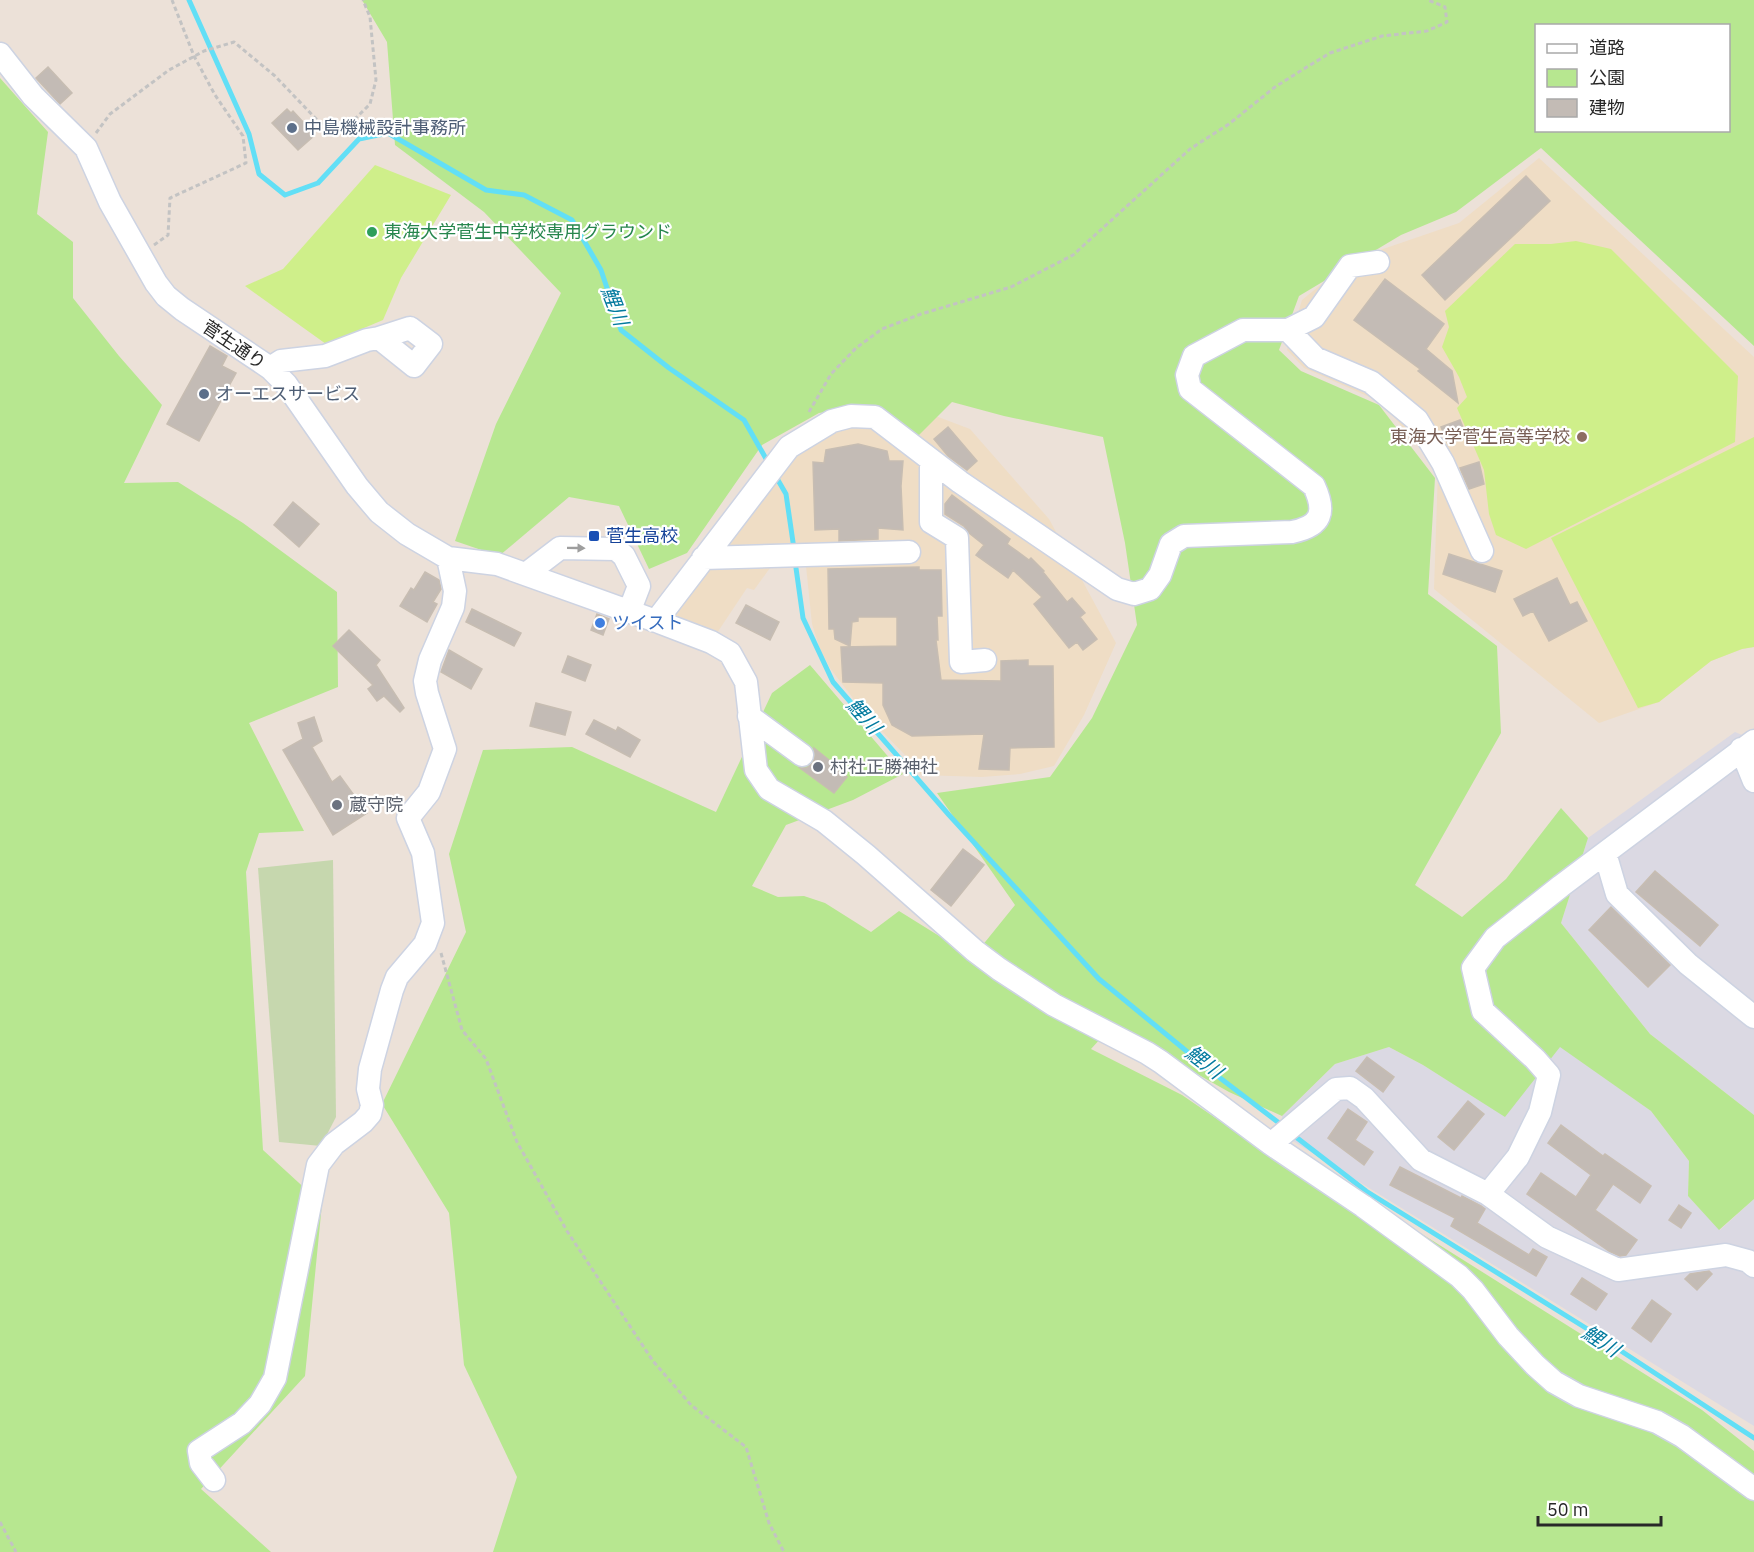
<svg xmlns="http://www.w3.org/2000/svg" width="1754" height="1552" font-family="'IBM Plex Sans','Noto Sans JP',sans-serif">
  <style>
    .industrial { fill: #dbd9e3 }
    .education { fill: #efddc5 }
    .green { fill: #b7e790; fill-rule: evenodd }
    .cemetery { fill: #c6d7ae }
    .pitch { fill: #cfef8a }
    .lines { fill: none; stroke-linecap: round; stroke-linejoin: round }
    .stream { stroke: #62dff6; stroke-width: 5 }
    .building { fill: #c3bbb5; stroke: #c7bdb2; stroke-width: 1.5 }
    .minor-casing { stroke: #cdd3e2; stroke-width: 25 }
    .path { stroke: #c3c3c3; stroke-width: 3; stroke-dasharray: 4.5 3; stroke-linecap: butt }
    .minor { stroke: #fff; stroke-width: 22 }
    .oneway { fill: #9e9e9e }
    .service-dot { fill: #5c6f8a; stroke: #fff; stroke-width: 2 }
    .leisure-dot { fill: #2e9e5b; stroke: #fff; stroke-width: 2 }
    .education-dot { fill: #8d6e63; stroke: #fff; stroke-width: 2 }
    .transit-dot { fill: #1a4fb4; stroke: #fff; stroke-width: 2 }
    .shop-dot { fill: #3f7fe0; stroke: #fff; stroke-width: 2 }
    .worship-dot { fill: #6b7280; stroke: #fff; stroke-width: 2 }
    .labels { text-anchor: middle; stroke-width: 4.5; stroke-linejoin: round; paint-order: stroke }
    .service-label { font-size: 18px; fill: #4e5e75; stroke: #fff; text-anchor: start }
    .leisure-label { font-size: 18px; fill: #27864d; stroke: #fff; text-anchor: start }
    .street-label { font-size: 18px; fill: #282828; stroke: #fff }
    .education-label { font-size: 18px; fill: #785e54; stroke: #fff; text-anchor: end }
    .transit-label { font-size: 18px; fill: #164399; stroke: #fff; text-anchor: start }
    .shop-label { font-size: 18px; fill: #366cbe; stroke: #fff; text-anchor: start }
    .worship-label { font-size: 18px; fill: #5b616d; stroke: #fff; text-anchor: start }
    .water-label { font-size: 20px; font-style: italic; fill: #047b9f; stroke: #fff }
  </style>
  <rect width="100%" height="100%" fill="#ece1d8"/>
  <path class="industrial" d="M1735 732 1754 740V1115L1650 1034 1561 923 1588 838Z
    M1560 1046 1651 1111 1689 1161 1688 1196 1720 1230 1754 1199V1426L1285 1136 1282 1116 1335 1064 1389 1047 1423 1065 1505 1116Z"/>
  <path class="education" d="M1539 158 1754 357V647L1742 649 1711 661 1659 702 1599 723 1434 589 1438 471 1383 403 1304 368 1287 350 1302 300 1351 260 1459 223Z
    M925 412 970 429 1049 519 1116 643 1084 715 1054 766 1020 774 982 777 921 775 907 757 864 713 830 668 820 649 812 624 806 566 770 568 754 590 747 588 717 633 670 615 811 421Z"/>
  <path class="green" d="M362 0H1754V346L1541 148 1456 212 1401 235 1299 296 1279 350 1301 371 1379 405 1435 478 1428 594 1497 646 1501 733 1415 885 1462 917 1506 879 1561 808 1588 838 1561 923 1650 1034 1754 1115V1199L1719 1230 1688 1196 1689 1161 1651 1111 1560 1047 1505 1117 1423 1065 1389 1047 1335 1064 1282 1116 1229 1092 1112 1026 1091 1049 1182 1095 1258 1147 1371 1202 1702 1410 1754 1451V1552H493L517 1477 464 1365 449 1213 382 1104 466 932 449 854 483 750 572 747 716 812 772 693 810 665 903 774 853 800 786 825 752 886 778 897 804 896 825 903 871 932 899 911 973 957 1015 905 937 793 1050 777 1092 718 1137 625 1125 543 1103 437 1004 416 952 402 915 439 875 405 819 413 762 445 687 553 649 569 619 506 569 497 499 556 455 541 496 424 561 293 484 212 395 145 387 42ZM1536 26H1728V130H1536Z
    M0 78 48 132 37 214 73 242V298L119 356 162 405 124 483 178 482 243 523 337 592 338 687 249 723 304 831 259 833 246 872 263 1150 322 1204 305 1376 201 1489 271 1552H0Z"/>
  <path class="cemetery" d="M333 860 336 1117 321 1146 279 1142 258 868Z"/>
  <path class="pitch" d="M375 165 451 195 401 278 383 320 326 344 245 286 283 269Z
    M1576 241 1611 249 1738 376 1735 442 1526 549 1496 535 1489 514 1484 470 1457 408 1467 397 1459 377 1442 347 1449 327 1445 311 1515 244H1551Z
    M1754 437V647L1742 649 1711 661 1659 702 1638 708 1551 538Z"/>
  <g class="lines">
    <path class="stream" d="M189 0 249 134 259 174 285 195 318 183 359 139 388 133 486 190 524 195 572 220 601 270 621 330 669 368 744 420 769 464
      M775 475 786 494 794 549
      M795 561 803 618 833 682 949 815 1099 979 1207 1068 1283 1126
      M1292 1134 1366 1191 1589 1330 1754 1438"/>
  </g>
  <path class="building" d="M48 67 72 93 60 104 36 78Z
    M287 109 291 113 293 111 315 135 298 150 272 123Z
    M1526 176 1550 201 1445 300 1422 275Z
    M1385 279 1444 324 1426 349 1452 371 1458 403 1418 371 1420 369 1354 320Z
    M210 346 227 356 222 366 236 373 199 441 167 424Z
    M1460 420 1467 437 1448 444 1441 427Z
    M948 427 977 461 967 470 948 456 934 439Z
    M858 444 887 451 889 461H903L901 486 903 530 878 528V539L839 541V529L815 530 813 462 824 463 826 450Z
    M1479 462 1484 484 1469 489 1460 468Z
    M952 495 1010 539 1007 544 1029 560 1031 558 1044 571 1043 572 1067 602 1072 598 1085 613 1080 617 1097 639 1083 650 1077 642 1069 648 1034 604 1042 597 1013 570 1008 578 976 555 984 545 969 533 964 526 945 514V504Z
    M293 502 319 524 299 547 274 525Z
    M1449 554 1502 571 1495 592 1443 574Z
    M919 567V570H941L942 616H937L938 640H936L941 680 1001 681V661L1028 660V666H1053L1054 747 1010 748 1009 770 979 769 984 734 912 736 892 725 883 705V683L843 682 841 647 897 646V617H858V621L852 622 850 646 835 639 834 629H829L828 569Z
    M425 572 439 580 441 589 433 602 437 604 427 622 400 606 411 588 414 590Z
    M1557 578 1570 605 1577 602 1587 621 1549 641 1533 611 1523 616 1514 599Z
    M746 605 779 622 770 640 736 623Z
    M472 609 521 633 514 646 466 622Z
    M597 614 609 619 603 635 591 630Z
    M349 630 380 660 376 665 404 708 400 712 384 696 377 701 368 689 373 685 333 646Z
    M449 650 482 669 471 689 441 672Z
    M568 656 591 665 585 681 562 672Z
    M536 703 571 712 565 735 530 726Z
    M314 717 322 741 312 747 332 782 340 776 367 813 333 835 283 750 303 739 298 723Z
    M594 720 616 731 618 727 640 740 630 757 586 734Z
    M814 748 834 764 832 766 847 777 834 793 800 768H807L813 762 815 756Z
    M963 849 984 865 951 906 931 890Z
    M1655 871 1718 925 1700 946 1636 892Z
    M1611 907 1670 965 1648 987 1589 930Z
    M1367 1057 1394 1077 1383 1092 1356 1071Z
    M1468 1101 1484 1114 1454 1150 1438 1137Z
    M1348 1109 1367 1122 1355 1140 1373 1152 1364 1165 1328 1138Z
    M1561 1125 1603 1156 1605 1154 1651 1186 1640 1203 1613 1184 1595 1210 1637 1240 1626 1255 1620 1256 1609 1251 1527 1194 1541 1173 1576 1197 1591 1175 1548 1143Z
    M1400 1167 1461 1198 1462 1196 1481 1206 1485 1209 1477 1223 1529 1255 1533 1249 1547 1257 1536 1276 1451 1226 1455 1218 1390 1185Z
    M1679 1205 1691 1213 1681 1228 1669 1220Z
    M1709 1271 1712 1274 1697 1290 1685 1279 1690 1274Z
    M1582 1278 1607 1294 1596 1310 1571 1294Z
    M1652 1300 1671 1314 1651 1342 1632 1328Z"/>
  <g class="lines">
    <defs>
      <path id="minor" d="M0 54 33 96 86 148 110 202 156 283 166 296 182 309 270 368 286 384 357 486 379 512 407 534 448 558 497 564 656 621 711 642 730 653 746 682 756 770 769 789 824 821 866 855 975 951 999 969 1054 1005 1147 1053 1161 1062 1271 1144 1363 1206 1459 1276 1473 1290 1508 1336 1535 1365 1554 1382 1579 1396 1657 1422 1682 1436 1754 1489
        M1288 330 1315 358 1371 382 1417 420 1443 463 1482 551
        M270 368 281 361 325 356 367 340 379 338 410 328 431 344 414 366 379 338
        M931 460V522L957 538 961 662 985 660
        M703 558 909 552
        M526 574 560 548 616 549 624 556 639 586 629 612
        M656 621 789 447 832 421 851 416 875 417 960 482 1117 589 1134 594 1150 589 1160 575 1171 544 1184 536 1292 532C1322 526 1326 512 1314 486L1190 389 1187 375 1194 356 1243 330H1288L1314 317 1350 266 1378 262
        M749 716 802 755
        M1741 749 1754 781
        M1605 853 1617 894 1688 964 1754 1017
        M1271 1144 1336 1089 1350 1088 1364 1098 1421 1160 1488 1194 1547 1237 1618 1270 1726 1255 1748 1261 1754 1266
        M1488 1194 1518 1157 1540 1112 1549 1075 1535 1059 1483 1011 1473 968 1495 938 1561 886 1754 741
        M214 1480 201 1463 199 1451 242 1423 260 1404 275 1378 318 1165 334 1144 363 1122 370 1114 372 1105 368 1089 370 1069 392 990 397 977 425 944 433 923 423 853 408 818 429 792 445 749 427 693 425 681 430 660 453 607 455 591 448 558"/>
    </defs>
    <use href="#minor" class="minor-casing"/>
    <path class="path" d="M96 133 110 114 169 70 204 51 234 42 275 76 320 123 345 125 357 117 370 104 376 80 370 17 363 0
      M154 245 168 235 170 198 246 163 243 136 215 95 194 56 172 0
      M809 412 831 374 856 348 882 329 921 314 1011 287 1073 255 1190 149 1229 124 1275 87 1302 70 1330 53 1382 36 1427 31 1447 22 1445 7 1428 0
      M441 953 462 1030 486 1059 517 1142 567 1231 653 1361 691 1405 746 1447 769 1523 784 1552
      M0 1522 16 1552"/>
    <use href="#minor" class="minor"/>
  </g>
  <defs><path id="oneway-solid" d="M-6-.8H1V-3.2L6.5 0L1 3.2V.8H-6Z" transform="scale(1.5)"/></defs>
  <use class="oneway" href="#oneway-solid" transform="translate(576 548) rotate(1)"/>
  <g class="service-dot">
    <circle cx="292" cy="128" r="6"/>
    <circle cx="204" cy="394" r="6"/>
  </g>
  <circle class="leisure-dot" cx="372" cy="232" r="6"/>
  <circle class="education-dot" cx="1582" cy="437" r="6"/>
  <rect class="transit-dot" x="588" y="530" width="12" height="12" rx="3"/>
  <circle class="shop-dot" cx="600" cy="623" r="6"/>
  <g class="worship-dot">
    <circle cx="818" cy="767" r="6"/>
    <circle cx="337" cy="805" r="6"/>
  </g>
  <g class="labels">
    <g class="service-label">
      <text x="304" y="134">中島機械設計事務所</text>
      <text x="216" y="400">オーエスサービス</text>
    </g>
    <g class="leisure-label">
      <text x="384" y="238">東海大学菅生中学校専用グラウンド</text>
    </g>
    <g class="street-label">
      <text transform="translate(234 345) rotate(34)" y="6">菅生通り</text>
    </g>
    <g class="education-label">
      <text x="1570" y="443">東海大学菅生高等学校</text>
    </g>
    <g class="transit-label">
      <text x="606" y="542">菅生高校</text>
    </g>
    <g class="shop-label">
      <text x="612" y="629">ツイスト</text>
    </g>
    <g class="worship-label">
      <text x="830" y="773">村社正勝神社</text>
      <text x="349" y="811">蔵守院</text>
    </g>
    <g class="water-label">
      <text transform="translate(615 306) rotate(69)" y="7">鯉川</text>
      <text transform="translate(864 716) rotate(48)" y="7">鯉川</text>
      <text transform="translate(1204 1062) rotate(38)" y="7">鯉川</text>
      <text transform="translate(1601 1341) rotate(33)" y="7">鯉川</text>
    </g>
  </g>
  <rect x="1535" y="24" width="195" height="108" fill="#ffffff" stroke="#a9a9a9" stroke-width="1.5"/>
  <rect x="1547" y="44" width="30" height="9" fill="#ffffff" stroke="#a9a9a9" stroke-width="1.5"/>
  <text x="1589" y="54" font-size="18" fill="#282828">道路</text>
  <rect x="1547" y="69" width="30" height="18" fill="#b7e790" stroke="#a9a9a9" stroke-width="1.5"/>
  <text x="1589" y="84" font-size="18" fill="#282828">公園</text>
  <rect x="1547" y="99" width="30" height="18" fill="#c3bbb5" stroke="#a9a9a9" stroke-width="1.5"/>
  <text x="1589" y="114" font-size="18" fill="#282828">建物</text>
  <path d="M1538 1516v9h123v-9" fill="none" stroke="#282828" stroke-width="3"/>
  <text x="1547" y="1516" font-size="18" fill="#282828" stroke="#ffffff" stroke-width="4.5" paint-order="stroke">50 m</text>
</svg>
